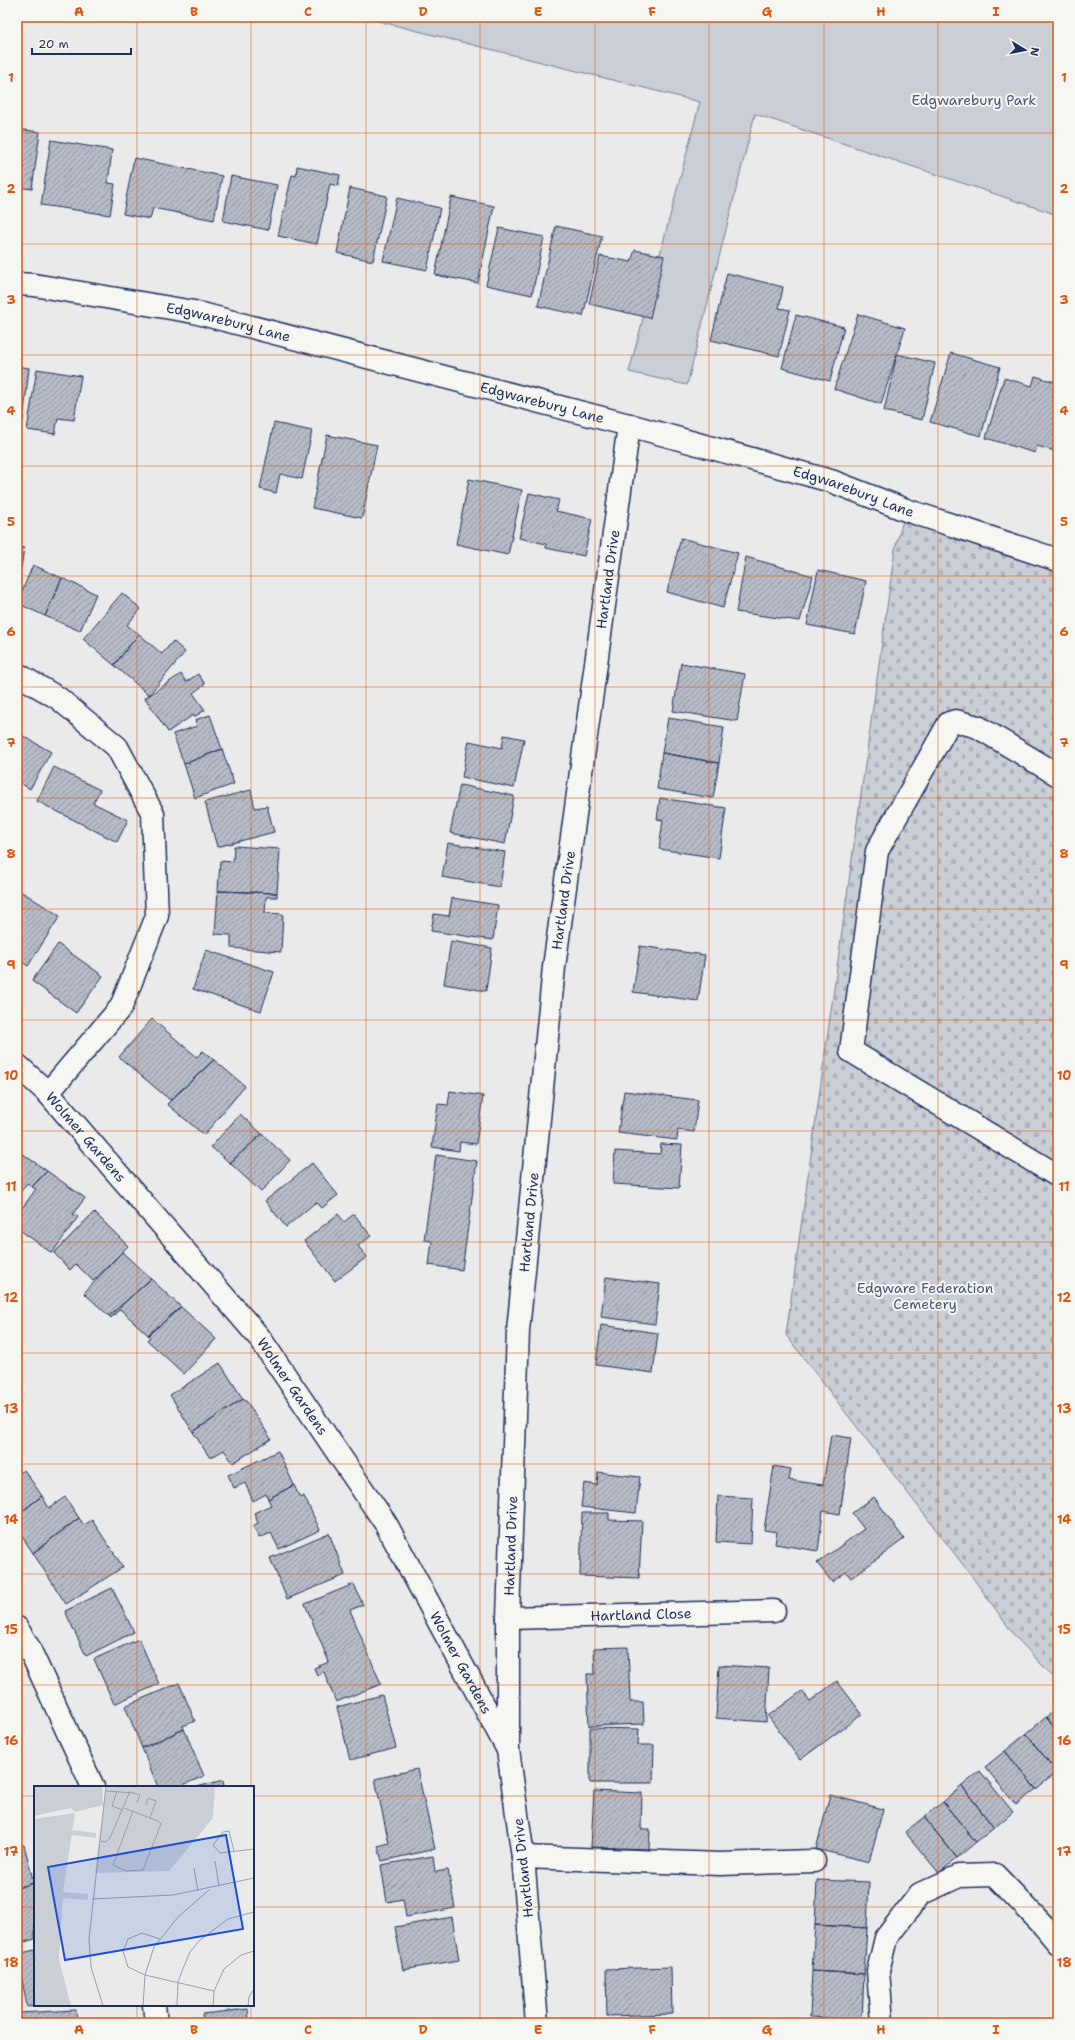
<svg xmlns="http://www.w3.org/2000/svg" width="1075" height="2040" font-family="'Shantell Sans',sans-serif">
  <style>
    .cemetery { fill: url(#cemetery-stones); stroke: #727e9a }
    .park { fill: #caced5; stroke: #727e9a }
    .building { fill: url(#building-hatch); stroke: #1b2f5e }
    .lines { fill: none; stroke-linecap: round; stroke-linejoin: round }
    .minor-casing { stroke: #1b2f5e; stroke-width: 25 }
    .minor { stroke: #f6f6f2; stroke-width: 22 }
    .grid { fill: none; stroke: #de5710; stroke-width: 1; stroke-opacity: 0.55 }
    .labels { text-anchor: middle; stroke-width: 4; stroke-linejoin: round; paint-order: stroke }
    .park-label { font-size: 14px; fill: #47577c; stroke: #f6f6f2 }
    .street-label { font-size: 14px; fill: #1b2f5e; stroke: #f6f6f2 }
    .inset-road { fill: none; stroke: #979fb1; stroke-width: 1 }
    .view { fill: #1d4ed8; fill-opacity: 0.15; stroke: #1d4ed8; stroke-width: 2 }
    .inset-edge { fill: none; stroke: #1b2f5e; stroke-width: 2 }
    .neatline { fill: none; stroke: #de5710; stroke-width: 1.5 }
    .grid-label { font-size: 13px; text-anchor: middle; font-weight: bold; fill: #de5710 }
  </style>
  <defs>
    <pattern id="cemetery-stones" width="16" height="16" patternUnits="userSpaceOnUse"><rect width="16" height="16" fill="#caced5"/><path d="M2 7V4a2 2 0 0 1 4 0v3zM10 15v-3a2 2 0 0 1 4 0v3z" fill="#adb1b9"/></pattern>
    <pattern id="building-hatch" width="6" height="6" patternUnits="userSpaceOnUse"><rect width="6" height="6" fill="#b6bbc6"/><path d="M-1 1l2-2M0 6l6-6M5 7l2-2" fill="none" stroke="#9398a4"/></pattern>
  </defs>
  <rect width="100%" height="100%" fill="#e9eae9"/>
  <filter id="ink" filterUnits="userSpaceOnUse"><feTurbulence type="fractalNoise" baseFrequency=".025" numOctaves="2"/><feDisplacementMap in="SourceGraphic" scale="8" xChannelSelector="R" yChannelSelector="G"/><feConvolveMatrix kernelMatrix="1 2 1 2 8 2 1 2 1" color-interpolation-filters="sRGB"/></filter>
  <g filter="url(#ink)">
    <path class="cemetery" d="M906 510 1058 560V1682L1014 1635 971 1575 786 1335 895 549Z"/>
    <path class="park" d="M362 17H1058V215L755 114 687 385 629 372 700 102Z"/>
    <path class="building" d="M17 129 40 132 32 189 17 187Z
      M51 140 112 150 108 183 115 184 110 215 41 205Z
      M134 158 222 176 214 220 153 208 150 219 123 214Z
      M297 166 340 175 338 186 330 184 317 244 278 236 292 175 296 176Z
      M231 176 277 185 268 230 223 221Z
      M350 188 387 196 373 261 337 253Z
      M451 197 494 206 478 283 435 275Z
      M397 198 440 208 427 270 383 261Z
      M556 226 602 236 583 316 538 306Z
      M499 228 544 237 532 295 486 285Z
      M635 250 664 256 650 318 589 304 600 256 631 262Z
      M727 273 783 287 779 308 790 310 779 356 711 340Z
      M858 314 905 328 881 404 834 389Z
      M796 315 844 327 830 381 782 368Z
      M951 353 1000 367 981 436 930 422Z
      M897 354 935 363 922 420 884 411Z
      M17 366 29 368 23 421 17 420Z
      M37 369 81 376 74 420 58 418 55 434 27 430Z
      M1035 376 1058 383V452L1037 446 1035 453 986 438 1004 378 1032 386Z
      M274 423 312 431 302 479 280 474 276 493 260 489Z
      M327 435 377 445 362 518 312 508Z
      M469 479 522 490 508 555 456 544Z
      M529 493 559 500 556 511 592 519 584 556 546 548V544L519 538Z
      M681 538 738 553 723 608 667 592Z
      M17 547 24 548 21 568H17Z
      M746 557 813 576 800 621 736 612Z
      M33 565 62 578 45 616 17 603Z
      M818 570 866 581 855 634 807 625Z
      M62 578 96 594 80 631 45 616Z
      M122 593 141 609 127 625 139 634 114 665 83 639Z
      M139 634 162 654 173 641 185 652 149 695 114 665Z
      M681 663 745 674 737 721 673 711Z
      M181 674 186 682 198 674 205 684 193 693 205 710 194 717 193 715 168 732 145 698Z
      M210 715 222 749 184 764 173 734 197 726 195 720Z
      M668 718 724 727 719 763 662 753Z
      M18 733 51 752 30 789 17 781Z
      M504 735 524 739 514 788 462 777 469 741 502 748Z
      M222 749 234 784 195 798 184 764Z
      M662 753 719 763 713 798 657 789Z
      M54 767 100 790 93 803 128 820 117 842 37 801Z
      M460 785 514 796 505 844 450 833Z
      M251 790 255 808 267 806 274 832 217 847 205 802Z
      M660 798 726 808 719 858 659 849 663 820 657 819Z
      M448 843 505 852 500 887 442 877Z
      M234 846 280 849 277 893 218 891 220 861 233 862Z
      M218 891 277 893V897H266L265 913 283 914 281 952 231 948V935L215 934Z
      M22 892 60 916 28 966 17 959V899Z
      M452 898 498 905 493 940 431 931 434 914 449 916Z
      M451 941 492 948 486 991 444 984Z
      M58 944 103 976 76 1013 32 981Z
      M640 946 705 955 698 1001 633 992Z
      M206 950 274 972 261 1011 193 989Z
      M152 1019 197 1057 203 1051 214 1060 170 1100 119 1057Z
      M214 1060 245 1086 204 1135 167 1104Z
      M450 1091 483 1096 476 1144 460 1142 459 1151 432 1147 438 1104 448 1105Z
      M624 1091 698 1100 694 1132 678 1130 677 1140 618 1133Z
      M240 1114 262 1134 230 1163 211 1147Z
      M262 1134 290 1160 261 1192 230 1163Z
      M661 1144 682 1145 679 1188 613 1184 615 1151 660 1154Z
      M17 1150 47 1171 32 1187 27 1183 17 1197Z
      M436 1155 477 1161 462 1270 429 1265 432 1241 424 1240Z
      M312 1163 338 1195 322 1208 316 1202 286 1227 265 1201Z
      M47 1171 85 1198 73 1214 78 1217 52 1253 17 1228V1215L36 1189 32 1187Z
      M94 1212 128 1246 93 1281 76 1264 70 1270 54 1253Z
      M338 1214 344 1222 354 1214 371 1236 358 1246 367 1257 335 1281 304 1241Z
      M122 1252 151 1279 109 1316 84 1293Z
      M606 1277 660 1284 655 1324 601 1317Z
      M151 1279 181 1307 148 1335 120 1309 111 1318 109 1316Z
      M181 1307 216 1339 184 1374 147 1340 150 1337 148 1335Z
      M601 1325 658 1333 653 1373 596 1365Z
      M220 1363 243 1399 193 1432 170 1395Z
      M243 1399 247 1402 271 1439 233 1463 224 1450 210 1458 193 1432Z
      M831 1435 851 1438 840 1514 823 1511 818 1551 775 1544 777 1532 764 1530 774 1466 791 1469 789 1480 823 1485Z
      M278 1451 294 1485 268 1499 266 1494 253 1501 245 1483 234 1488 228 1475Z
      M24 1470 42 1496 17 1515V1475Z
      M598 1472 640 1477 636 1513 581 1507 584 1483 597 1485Z
      M294 1485 300 1498 304 1496 320 1530 279 1549 271 1533 259 1538 253 1526 258 1523 254 1513 271 1505 268 1499Z
      M42 1496 49 1508 65 1497 79 1518 33 1553 17 1529V1515Z
      M718 1496 753 1498 751 1544 716 1542Z
      M874 1497 904 1539 851 1578 846 1572 832 1582 817 1563 864 1529 852 1513Z
      M582 1513H609V1520L642 1521 639 1578 580 1576Z
      M79 1518 84 1525 92 1520 123 1567 66 1604 33 1553Z
      M329 1533 345 1575 287 1599 270 1558Z
      M354 1584 363 1605 350 1610 381 1684 336 1702 324 1672 317 1675 314 1668 329 1662 305 1604Z
      M112 1588 134 1632 86 1656 65 1611Z
      M139 1639 159 1684 114 1704 94 1659Z
      M628 1647 630 1702H643L644 1724 589 1726 587 1674H595L594 1648Z
      M719 1665 769 1668 766 1722 716 1718Z
      M837 1681 862 1714 800 1760 768 1716 802 1691 810 1701Z
      M179 1683 195 1721 183 1726 184 1729 142 1748 125 1706Z
      M382 1695 396 1748 350 1760 337 1707Z
      M1058 1708V1732L1046 1717Z
      M1046 1717 1058 1732 1057 1772 1026 1734Z
      M590 1728 639 1729 638 1745H654L653 1783H590Z
      M184 1729 204 1776 178 1787H158L142 1748Z
      M1026 1734 1057 1772 1036 1789 1005 1751Z
      M1005 1751 1036 1789 1016 1805 985 1767Z
      M417 1769 435 1849 382 1861 378 1846 389 1843 375 1779Z
      M980 1771 1013 1812 994 1828 962 1786Z
      M223 1780 224 1787H197Z
      M962 1786 994 1828 976 1842 943 1802Z
      M594 1791 642 1793 641 1829H650L649 1849 591 1847Z
      M830 1795 883 1809 869 1862 816 1849Z
      M943 1802 976 1842 957 1858 924 1817Z
      M924 1817 957 1858 939 1873 905 1832Z
      M24 1845 34 1883 17 1888V1847Z
      M433 1856 435 1872 448 1870 455 1908 406 1917 403 1899 387 1902 381 1865Z
      M817 1880 869 1882 867 1928 815 1925Z
      M34 1883 35 1939 17 1944V1888Z
      M452 1917 459 1960 403 1970 395 1927Z
      M815 1925 867 1928 864 1974 812 1971Z
      M35 1950V2005L27 2006 17 1954Z
      M671 1967 672 2014 607 2016 606 1969Z
      M812 1971 864 1974 862 2020 810 2017Z
      M248 2009 249 2023H203L202 2014Z
      M76 2010 77 2023H20L19 2013Z"/>
    <g class="lines">
      <defs>
        <g id="minor">
          <path id="s1" d="M17 284 34 285 194 312 629 425 831 481 906 510 1058 560"/>
          <path d="M17 674 58 698 117 747 153 814 157 916 121 1007 48 1093"/>
          <path d="M1058 775 978 727 956 721 949 723 877 851 851 1051 1058 1176"/>
          <path id="s2" d="M17 1065 48 1093 259 1337 386 1524 507 1748"/>
          <path id="s3" d="M508 1618 774 1611"/>
          <path d="M17 1628 29 1648 93 1787"/>
          <path d="M523 1857 720 1864 814 1861"/>
          <path d="M154 2005 156 2023"/>
          <path id="s4" d="M537 2023 523 1857 508 1750V1618L518 1331 554 967 629 425"/>
          <path d="M882 2023 878 1971 886 1938 920 1894 959 1876 995 1875 1043 1925 1058 1943"/>
        </g>
      </defs>
      <use href="#minor" class="minor-casing"/>
      <use href="#minor" class="minor"/>
    </g>
  </g>
  <path class="grid" d="M137 17V1787M251 17V1787M366 17V2023M480 17V2023M595 17V2023M709 17V2023M824 17V2023M938 17V2023M17 133H1058M17 244H1058M17 355H1058M17 466H1058M17 576H1058M17 687H1058M17 798H1058M17 909H1058M17 1020H1058M17 1131H1058M17 1242H1058M17 1353H1058M17 1464H1058M17 1574H1058M17 1685H1058M17 1796H35M253 1796H1058M17 1907H35M253 1907H1058M137 2005V2023M251 2005V2023"/>
  <g class="labels">
    <g class="park-label">
      <text x="974" y="105">Edgwarebury Park</text>
      <text x="925" y="1293">Edgware Federation<tspan x="925" dy="16">Cemetery</tspan></text>
    </g>
    <g class="street-label">
      <text dy="5" stroke="none"><textPath href="#s1" startOffset="215">Edgwarebury Lane</textPath></text>
      <text dy="5" stroke="none"><textPath href="#s1" startOffset="539">Edgwarebury Lane</textPath></text>
      <text dy="5" stroke="none"><textPath href="#s1" startOffset="863">Edgwarebury Lane</textPath></text>
      <text dy="5" stroke="none"><textPath href="#s4" startOffset="1451">Hartland Drive</textPath></text>
      <text dy="5" stroke="none"><textPath href="#s4" startOffset="1127">Hartland Drive</textPath></text>
      <text dy="5" stroke="none"><textPath href="#s2" startOffset="100">Wolmer Gardens</textPath></text>
      <text dy="5" stroke="none"><textPath href="#s4" startOffset="803">Hartland Drive</textPath></text>
      <text dy="5" stroke="none"><textPath href="#s2" startOffset="424">Wolmer Gardens</textPath></text>
      <text dy="5" stroke="none"><textPath href="#s4" startOffset="479">Hartland Drive</textPath></text>
      <text dy="5" stroke="none"><textPath href="#s3" startOffset="133">Hartland Close</textPath></text>
      <text dy="5" stroke="none"><textPath href="#s2" startOffset="748">Wolmer Gardens</textPath></text>
      <text transform="translate(523 1868) rotate(-96)" y="5">Hartland Drive</text>
    </g>
  </g>
  <g transform="translate(34 1786)">
    <rect width="220" height="220" fill="#e9eae9"/>
    <path d="M0 0H68L69 19 41 26 37 22 0 30ZM39 44 62 47V52L38 49Z" fill="#caced5"/>
    <path d="M72 0H181L179 32 135 85 61 87Z" fill="#caced5"/>
    <path d="M41 27 29 106 54 108V114L29 112 25 173 37 220H0V33Z" fill="#caced5"/>
    <path class="inset-road" d="M71 5 100 7 106 9 103 17M83 5 78 20 89 24M112 19 114 12 122 15 116 32M90 22 124 35 127 38 109 84 92 85 79 79 99 25M67 55 72 56 76 52 96 5M200 65 195 45 189 46 179 59 186 67 220 63M181 75 185 100M160 82 164 105M58 113 139 109 220 92M126 153 108 147 94 153 89 165 94 181 111 189 180 205M69 220 57 181 55 153 72 0M109 220 111 189 120 161 144 131 175 104M143 220 144 196 148 185 156 166 165 155 194 133 220 126M179 220 180 205 190 183 207 169 220 165M214 220 215 211 220 203"/>
    <path class="view" d="M192 49 209 143 31 174 14 81Z"/>
    <rect width="220" height="220" class="inset-edge"/>
  </g>
  <rect width="1075" height="2040" fill="none" stroke="#f6f6f2" stroke-width="44"/>
  <g transform="translate(1025 50) rotate(100)" stroke="#f6f6f2" stroke-width="3" paint-order="stroke">
  <path d="M0-3L7 15L0 10L-7 15Z" fill="#1b2f5e"/>
  <text y="-6" font-size="11" font-weight="bold" text-anchor="middle" fill="#1b2f5e">N</text>
  </g>
  <path d="M32 48v6h99v-6" fill="none" stroke="#1b2f5e" stroke-width="2"/>
  <text x="38" y="48" font-size="12" fill="#1b2f5e" stroke="#f6f6f2" stroke-width="3" paint-order="stroke">20 m</text>
  <rect x="22" y="22" width="1031" height="1996" class="neatline"/>
  <g class="grid-label">
    <text x="79" y="16">A</text>
    <text x="194" y="16">B</text>
    <text x="308" y="16">C</text>
    <text x="423" y="16">D</text>
    <text x="538" y="16">E</text>
    <text x="652" y="16">F</text>
    <text x="767" y="16">G</text>
    <text x="881" y="16">H</text>
    <text x="996" y="16">I</text>
    <text x="11" y="82">1</text>
    <text x="1064" y="82">1</text>
    <text x="11" y="193">2</text>
    <text x="1064" y="193">2</text>
    <text x="11" y="304">3</text>
    <text x="1064" y="304">3</text>
    <text x="11" y="415">4</text>
    <text x="1064" y="415">4</text>
    <text x="11" y="526">5</text>
    <text x="1064" y="526">5</text>
    <text x="11" y="636">6</text>
    <text x="1064" y="636">6</text>
    <text x="11" y="747">7</text>
    <text x="1064" y="747">7</text>
    <text x="11" y="858">8</text>
    <text x="1064" y="858">8</text>
    <text x="11" y="969">9</text>
    <text x="1064" y="969">9</text>
    <text x="11" y="1080">10</text>
    <text x="1064" y="1080">10</text>
    <text x="11" y="1191">11</text>
    <text x="1064" y="1191">11</text>
    <text x="11" y="1302">12</text>
    <text x="1064" y="1302">12</text>
    <text x="11" y="1413">13</text>
    <text x="1064" y="1413">13</text>
    <text x="11" y="1524">14</text>
    <text x="1064" y="1524">14</text>
    <text x="11" y="1634">15</text>
    <text x="1064" y="1634">15</text>
    <text x="11" y="1745">16</text>
    <text x="1064" y="1745">16</text>
    <text x="11" y="1856">17</text>
    <text x="1064" y="1856">17</text>
    <text x="11" y="1967">18</text>
    <text x="1064" y="1967">18</text>
    <text x="79" y="2034">A</text>
    <text x="194" y="2034">B</text>
    <text x="308" y="2034">C</text>
    <text x="423" y="2034">D</text>
    <text x="538" y="2034">E</text>
    <text x="652" y="2034">F</text>
    <text x="767" y="2034">G</text>
    <text x="881" y="2034">H</text>
    <text x="996" y="2034">I</text>
  </g>
</svg>
